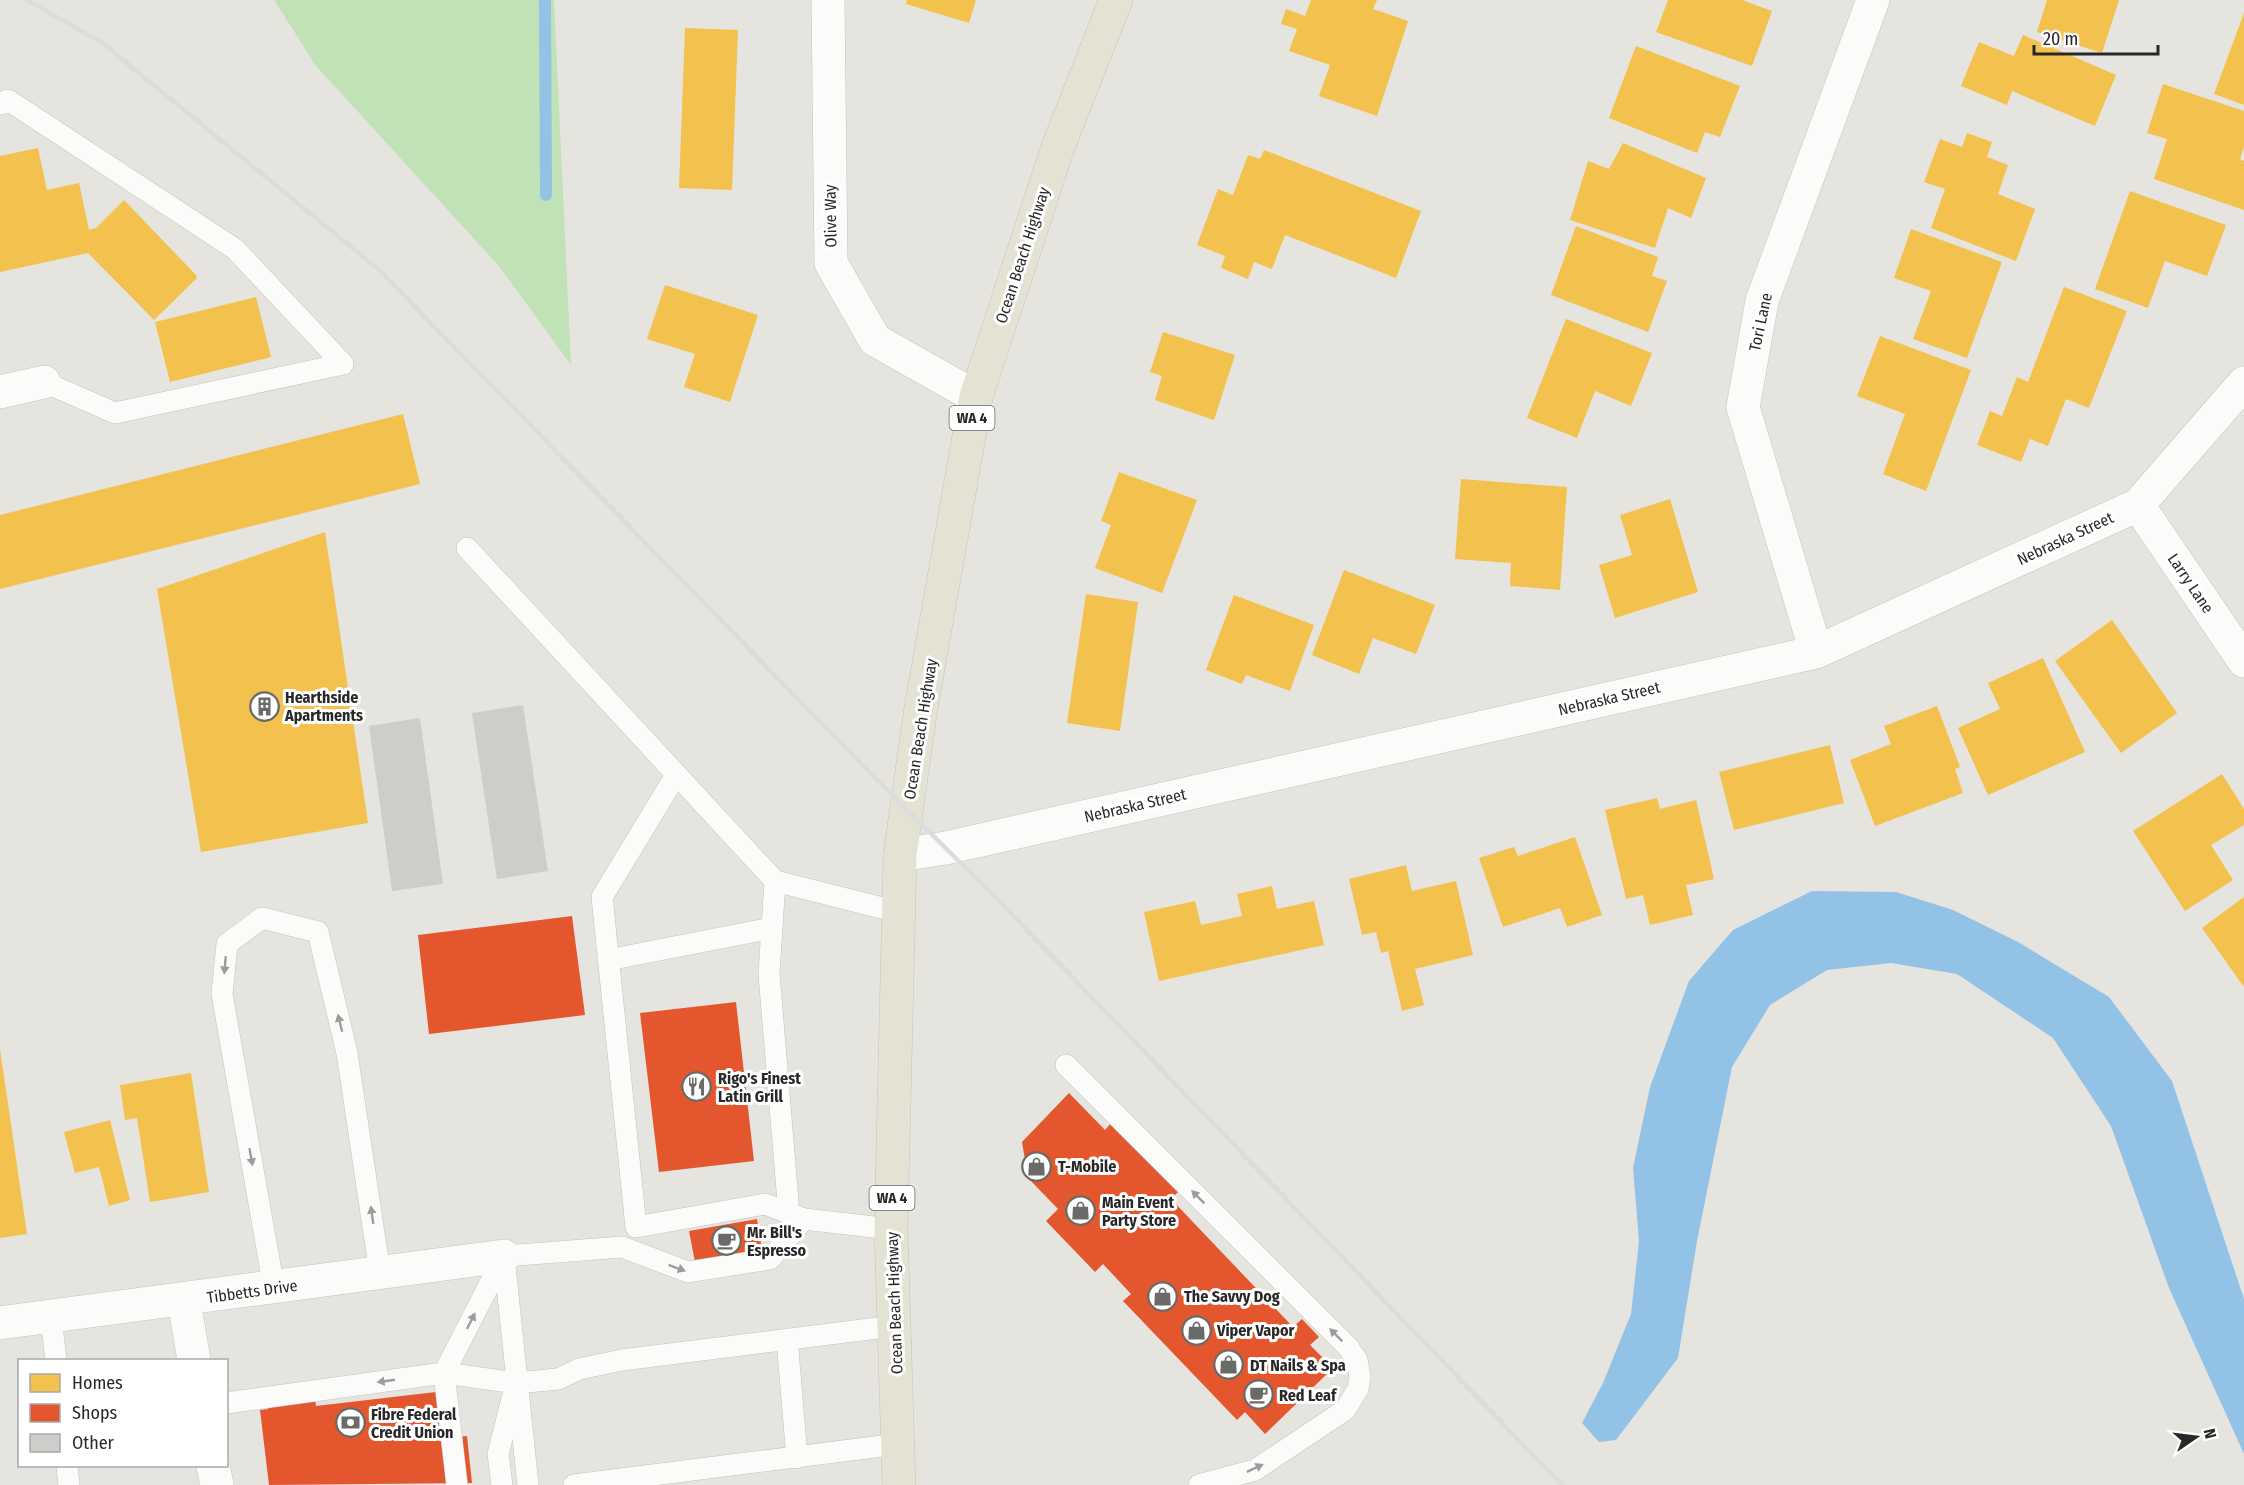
<svg xmlns="http://www.w3.org/2000/svg" width="2244" height="1485" font-family="'Fira Sans Condensed',sans-serif">
  <style>
    .green { fill: #c1e2b7 }
    .water { fill: #92c2e6 }
    .homes { fill: #f2c14e }
    .shops { fill: #e4572e }
    .lines { fill: none; stroke-linecap: round; stroke-linejoin: round }
    .stream { stroke: #92c2e6; stroke-width: 12 }
    .building { fill: #cfcdc9 }
    .service-casing { stroke: #c4c3c3; stroke-width: 22 }
    .minor-casing { stroke: #c4c3c3; stroke-width: 34 }
    .primary-casing { stroke: #c3c2c0; stroke-width: 34 }
    .service { stroke: #fbfbfa; stroke-width: 21 }
    .minor { stroke: #fbfbfa; stroke-width: 33 }
    .primary { stroke: #e4e3d3; stroke-width: 33 }
    .rail { stroke: #dddcdd; stroke-width: 4.5 }
    .oneway { fill: #9c9c9c }
    .labels { text-anchor: middle; stroke-width: 6; stroke-linejoin: round; paint-order: stroke }
    .shield { fill: #fff; stroke: #686868; stroke-width: 1.5 }
    .shield-label { font-size: 15px; font-weight: bold; fill: #282828 }
    .street-label { font-size: 16px; fill: #282828; stroke: #fff }
    .poi-label { font-size: 16px; font-weight: bold; fill: #282828; stroke: #fff; text-anchor: start }
  </style>
  <rect width="100%" height="100%" fill="#e6e4de"/>
  <path class="green" d="M274 0H554L571 365 499 266 316 66Z"/>
  <path class="water" d="M1812 891 1896 892 1953 910 2018 942 2109 997 2172 1081 2244 1299V1454L2169 1288 2111 1126 2053 1038 1957 974 1891 963 1827 970 1770 1005 1732 1067 1697 1241 1678 1358 1616 1440 1599 1442 1582 1423 1603 1383 1631 1314 1639 1241 1633 1168 1650 1087 1689 981 1733 930Z"/>
  <path class="homes" d="M907 0H976L969 23 906 4Z
    M1311 0H1377L1373 9 1408 21 1377 116 1319 96 1330 65 1289 51 1297 29 1281 24 1286 9 1305 16Z
    M1668 0H1742L1772 11 1752 66 1656 32Z
    M2047 0H2119L2102 53 2037 32Z
    M2244 13V105L2214 94Z
    M685 28 738 30 732 190 679 188Z
    M2023 35 2116 75 2095 126 2012 91 2007 105 1961 86 1979 42 2014 56Z
    M1636 46 1740 86 1720 137 1705 132 1697 153 1609 118Z
    M2163 84 2244 111V147L2240 159 2244 161V210L2154 179 2167 139 2147 133Z
    M1967 133 1992 142 1987 157 2008 165 1998 194 2035 209 2016 261 1931 228 1945 189 1924 182 1940 139 1962 147Z
    M1623 143 1706 178 1691 218 1668 208 1655 248 1570 220 1588 161 1609 169Z
    M38 148 47 190 79 183 89 230 96 228 124 200 196 275 197 278 154 320 88 253 0 272V156Z
    M1264 150 1421 211 1396 278 1285 235 1272 269 1254 262 1248 279 1221 268 1225 256 1197 245 1218 189 1233 195 1248 155 1260 159Z
    M2130 191 2226 225 2207 276 2165 261 2148 308 2095 289Z
    M1576 226 1658 257 1652 276 1667 281 1648 332 1551 295Z
    M1911 229 2002 262 1967 358 1913 339 1931 291 1894 278Z
    M665 285 758 315 730 402 684 387 695 354 647 339Z
    M2064 287 2127 311 2089 408 2066 399 2048 446 2030 439 2021 462 1977 445 1990 411 2002 416 2017 377 2028 382Z
    M256 297 271 357 170 382 155 322Z
    M1566 319 1652 353 1631 406 1595 391 1577 438 1527 418Z
    M1163 332 1235 355 1214 420 1155 400 1162 376 1150 372Z
    M1880 336 1971 370 1926 491 1883 474 1905 414 1857 396Z
    M403 414 420 484 0 589V515Z
    M1119 472 1197 500 1162 593 1095 568 1111 525 1101 521Z
    M1461 479 1567 487 1560 590 1510 586 1511 563 1455 559Z
    M1670 499 1698 592 1615 618 1599 565 1632 555 1620 515Z
    M325 532 368 823 201 852 157 589Z
    M1344 570 1435 605 1416 654 1373 638 1359 674 1312 655Z
    M1086 594 1138 602 1120 731 1067 723Z
    M1234 595 1314 625 1290 691 1246 675 1242 684 1206 670Z
    M2112 620 2177 713 2121 753 2055 661Z
    M2043 658 2085 752 1988 795 1958 728 2000 709 1988 683Z
    M1937 706 1960 767 1955 769 1963 793 1875 826 1850 760 1891 744 1884 726Z
    M1830 745 1844 803 1734 830 1719 772Z
    M2222 774 2244 809V825L2211 845 2233 880 2185 911 2133 831Z
    M1657 798 1660 809 1696 800 1714 879 1686 885 1693 915 1650 925 1643 895 1626 899 1605 810Z
    M1575 837 1602 915 1567 927 1560 908 1503 927 1479 858 1514 847 1518 856Z
    M1406 865 1412 891 1456 881 1473 955 1415 969 1424 1005 1402 1011 1388 951 1381 953 1376 932 1362 935 1349 879Z
    M1272 886 1277 909 1314 901 1324 945 1159 981 1144 912 1195 901 1201 925 1242 916 1237 894Z
    M2244 897V987L2202 928Z
    M0 1049 27 1234 0 1238Z
    M191 1073 209 1192 150 1202 137 1118 125 1120 120 1085Z
    M110 1120 130 1200 109 1206 99 1167 75 1173 64 1132Z"/>
  <path class="shops" d="M572 916 585 1015 429 1034 418 935Z
    M736 1002 754 1161 659 1172 640 1013Z
    M1069 1093 1105 1130 1111 1123 1178 1192 1171 1199 1293 1327 1302 1319 1319 1337 1310 1345 1333 1368 1265 1434 1245 1412 1237 1420 1123 1301 1131 1294 1103 1264 1095 1272 1046 1221 1058 1209 1028 1178 1022 1142Z
    M757 1219 762 1250 695 1262 689 1231Z
    M313 1381 316 1406 436 1392 441 1439 467 1436 472 1483 269 1485 260 1410 268 1409 266 1387Z"/>
  <g class="lines">
    <path class="stream" d="M545 0 546 195"/>
  </g>
  <path class="building" d="M523 705 548 871 497 879 472 713Z
    M420 718 443 884 392 891 369 726Z"/>
  <g class="lines">
    <defs>
      <path id="service" d="M0 104 8 100 235 249 343 364 115 413 44 382
        M467 548 775 881 898 912
        M676 775 602 897 636 1227 765 1204 804 1219 891 1229
        M775 881 769 974 789 1214
        M608 960 772 928
        M1066 1065 1348 1347 1357 1360 1360 1377 1358 1389 1345 1410 1255 1470 1199 1485
        M504 1256 622 1247 688 1272 770 1259 804 1219
        M504 1257 528 1485
        M274 1288 222 994 227 944 262 918 318 932 347 1053 380 1273
        M51 1317 56 1360
        M787 1339 797 1458
        M226 1403 444 1373 516 1383 558 1379 579 1369 622 1360 894 1326
        M67 1466 69 1485
        M457 1485 444 1373 504 1256
        M502 1485 498 1454 513 1395
        M574 1485 898 1444"/>
      <path id="minor" d="M828 0 831 263 875 340 976 397
        M0 392 44 382
        M2138 505 2244 661
        M1816 652 1743 407 1762 301 1873 0
        M900 855 946 848 1816 652 2138 505 2244 383
        M184 1301 194 1360
        M0 1323 504 1256
        M213 1466 217 1485"/>
      <path id="primary" d="M899 1485 891 1229 900 855 921 708 976 397 1058 147 1116 0"/>
    </defs>
    <use href="#service" class="service-casing"/>
    <use href="#minor" class="minor-casing"/>
    <use href="#primary" class="primary-casing"/>
    <use href="#service" class="service"/>
    <use href="#minor" class="minor"/>
    <use href="#primary" class="primary"/>
    <path class="rail" d="M27 0 101 42 378 269 880 783 997 899 1562 1485"/>
  </g>
  <defs><path id="oneway-solid" d="M-6-.8H1V-3.2L6.5 0L1 3.2V.8H-6Z" transform="scale(1.5)"/></defs>
  <g class="oneway">
    <use href="#oneway-solid" transform="translate(225 965) rotate(95)"/>
    <use href="#oneway-solid" transform="translate(340 1023) rotate(-104)"/>
    <use href="#oneway-solid" transform="translate(251 1157) rotate(80)"/>
    <use href="#oneway-solid" transform="translate(1198 1197) rotate(-135)"/>
    <use href="#oneway-solid" transform="translate(372 1215) rotate(-98)"/>
    <use href="#oneway-solid" transform="translate(677 1268) rotate(20)"/>
    <use href="#oneway-solid" transform="translate(471 1321) rotate(-63)"/>
    <use href="#oneway-solid" transform="translate(1336 1335) rotate(-135)"/>
    <use href="#oneway-solid" transform="translate(386 1381) rotate(172)"/>
    <use href="#oneway-solid" transform="translate(1255 1468) rotate(-25)"/>
  </g>
  <defs>
    <symbol id="building-ring" viewBox="-11 -11 22 22"><circle r="9.5" fill="#fff" stroke="#6a6a68" stroke-width="1.5"/><path d="M-4-6H4V6H1V3H-1V6H-4ZM-2.5-4.3h1.7v1.8h-1.7ZM.8-4.3h1.7v1.8H.8ZM-2.5-1h1.7V.8h-1.7ZM.8-1h1.7V.8H.8Z" fill="#6a6a68"/></symbol>
    <symbol id="restaurant-ring" viewBox="-11 -11 22 22"><circle r="9.5" fill="#fff" stroke="#6a6a68" stroke-width="1.5"/><path d="M-5-6h1v4h1v-4h1v4h1v-4h1v5L-1.5 .5V6h-2V.5L-5-1ZM5-6V6H3V1.5H1.5Q1.5-4 5-6Z" fill="#6a6a68"/></symbol>
    <symbol id="shop-ring" viewBox="-11 -11 22 22"><circle r="9.5" fill="#fff" stroke="#6a6a68" stroke-width="1.5"/><path d="M-5-2.5h2.3a2.7 3.5 0 0 1 5.4 0H5L5.5 6h-11ZM-1.5-2.5h3a1.5 2.3 0 0 0-3 0Z" fill="#6a6a68"/></symbol>
    <symbol id="cafe-ring" viewBox="-11 -11 22 22"><circle r="9.5" fill="#fff" stroke="#6a6a68" stroke-width="1.5"/><path d="M-5.5-4.5H6V0H3Q3 3.5 0 3.5H-2.5Q-5.5 3.5-5.5 0ZM3-3.2v2h1.7v-2ZM-6 4.5H4V6H-6Z" fill="#6a6a68"/></symbol>
    <symbol id="bank-ring" viewBox="-11 -11 22 22"><circle r="9.5" fill="#fff" stroke="#6a6a68" stroke-width="1.5"/><path d="M-6-4H6V4H-6ZM0-2.3a2.3 2.3 0 1 0 0 4.6a2.3 2.3 0 1 0 0-4.6Z" fill="#6a6a68"/></symbol>
  </defs>
  <g fill-rule="evenodd">
    <use href="#building-ring" x="248" y="690" width="33" height="33"/>
    <use href="#restaurant-ring" x="680" y="1070" width="33" height="33"/>
    <use href="#shop-ring" x="1020" y="1150" width="33" height="33"/>
    <use href="#shop-ring" x="1064" y="1194" width="33" height="33"/>
    <use href="#cafe-ring" x="710" y="1224" width="33" height="33"/>
    <use href="#shop-ring" x="1146" y="1280" width="33" height="33"/>
    <use href="#shop-ring" x="1180" y="1314" width="33" height="33"/>
    <use href="#shop-ring" x="1212" y="1348" width="33" height="33"/>
    <use href="#cafe-ring" x="1242" y="1378" width="33" height="33"/>
    <use href="#bank-ring" x="334" y="1406" width="33" height="33"/>
  </g>
  <g class="labels">
    <g class="shield">
      <rect x="949.5" y="406" width="45" height="24" rx="4.5"/>
      <rect x="869.5" y="1186" width="45" height="24" rx="4.5"/>
    </g>
    <g class="shield-label">
      <text x="972" y="423">WA 4</text>
      <text x="892" y="1203">WA 4</text>
    </g>
    <g class="street-label">
      <text transform="translate(830 216) rotate(-91)" y="6">Olive Way</text>
      <text transform="translate(1022 255) rotate(-72)" y="6">Ocean Beach Highway</text>
      <text transform="translate(1760 322) rotate(-78)" y="6">Tori Lane</text>
      <text transform="translate(2065 538) rotate(-25)" y="6">Nebraska Street</text>
      <text transform="translate(2191 583) rotate(56)" y="6">Larry Lane</text>
      <text transform="translate(1609 698) rotate(-13)" y="6">Nebraska Street</text>
      <text transform="translate(920 729) rotate(-81)" y="6">Ocean Beach Highway</text>
      <text transform="translate(1135 805) rotate(-13)" y="6">Nebraska Street</text>
      <text transform="translate(252 1291) rotate(-8)" y="6">Tibbetts Drive</text>
      <text transform="translate(894 1303) rotate(-92)" y="6">Ocean Beach Highway</text>
    </g>
    <g class="poi-label">
      <text x="285" y="703">Hearthside<tspan x="285" dy="18">Apartments</tspan></text>
      <text x="718" y="1084">Rigo's Finest<tspan x="718" dy="18">Latin Grill</tspan></text>
      <text x="1058" y="1172">T-Mobile</text>
      <text x="1102" y="1208">Main Event<tspan x="1102" dy="18">Party Store</tspan></text>
      <text x="747" y="1238">Mr. Bill's<tspan x="747" dy="18">Espresso</tspan></text>
      <text x="1184" y="1302">The Savvy Dog</text>
      <text x="1217" y="1336">Viper Vapor</text>
      <text x="1250" y="1371">DT Nails &amp; Spa</text>
      <text x="1279" y="1401">Red Leaf</text>
      <text x="371" y="1420">Fibre Federal<tspan x="371" dy="18">Credit Union</tspan></text>
    </g>
  </g>
  <rect x="18" y="1359" width="210" height="108" fill="#ffffff" stroke="#a9a9a9" stroke-width="1.5"/>
  <rect x="30" y="1374" width="30" height="18" fill="#f2c14e" stroke="#a9a9a9" stroke-width="1.5"/>
  <text x="72" y="1389" font-size="18" fill="#282828">Homes</text>
  <rect x="30" y="1404" width="30" height="18" fill="#e4572e" stroke="#a9a9a9" stroke-width="1.5"/>
  <text x="72" y="1419" font-size="18" fill="#282828">Shops</text>
  <rect x="30" y="1434" width="30" height="18" fill="#cfcdc9" stroke="#a9a9a9" stroke-width="1.5"/>
  <text x="72" y="1449" font-size="18" fill="#282828">Other</text>
  <g transform="translate(2196 1437) rotate(76)" stroke="#ffffff" stroke-width="4.5" paint-order="stroke">
  <path d="M0-4.5L10 22L0 15L-10 22Z" fill="#282828"/>
  <text y="-9" font-size="16" font-weight="bold" text-anchor="middle" fill="#282828">N</text>
  </g>
  <path d="M2034 45v9h124v-9" fill="none" stroke="#282828" stroke-width="3"/>
  <text x="2043" y="45" font-size="18" fill="#282828" stroke="#ffffff" stroke-width="4.5" paint-order="stroke">20 m</text>
</svg>
